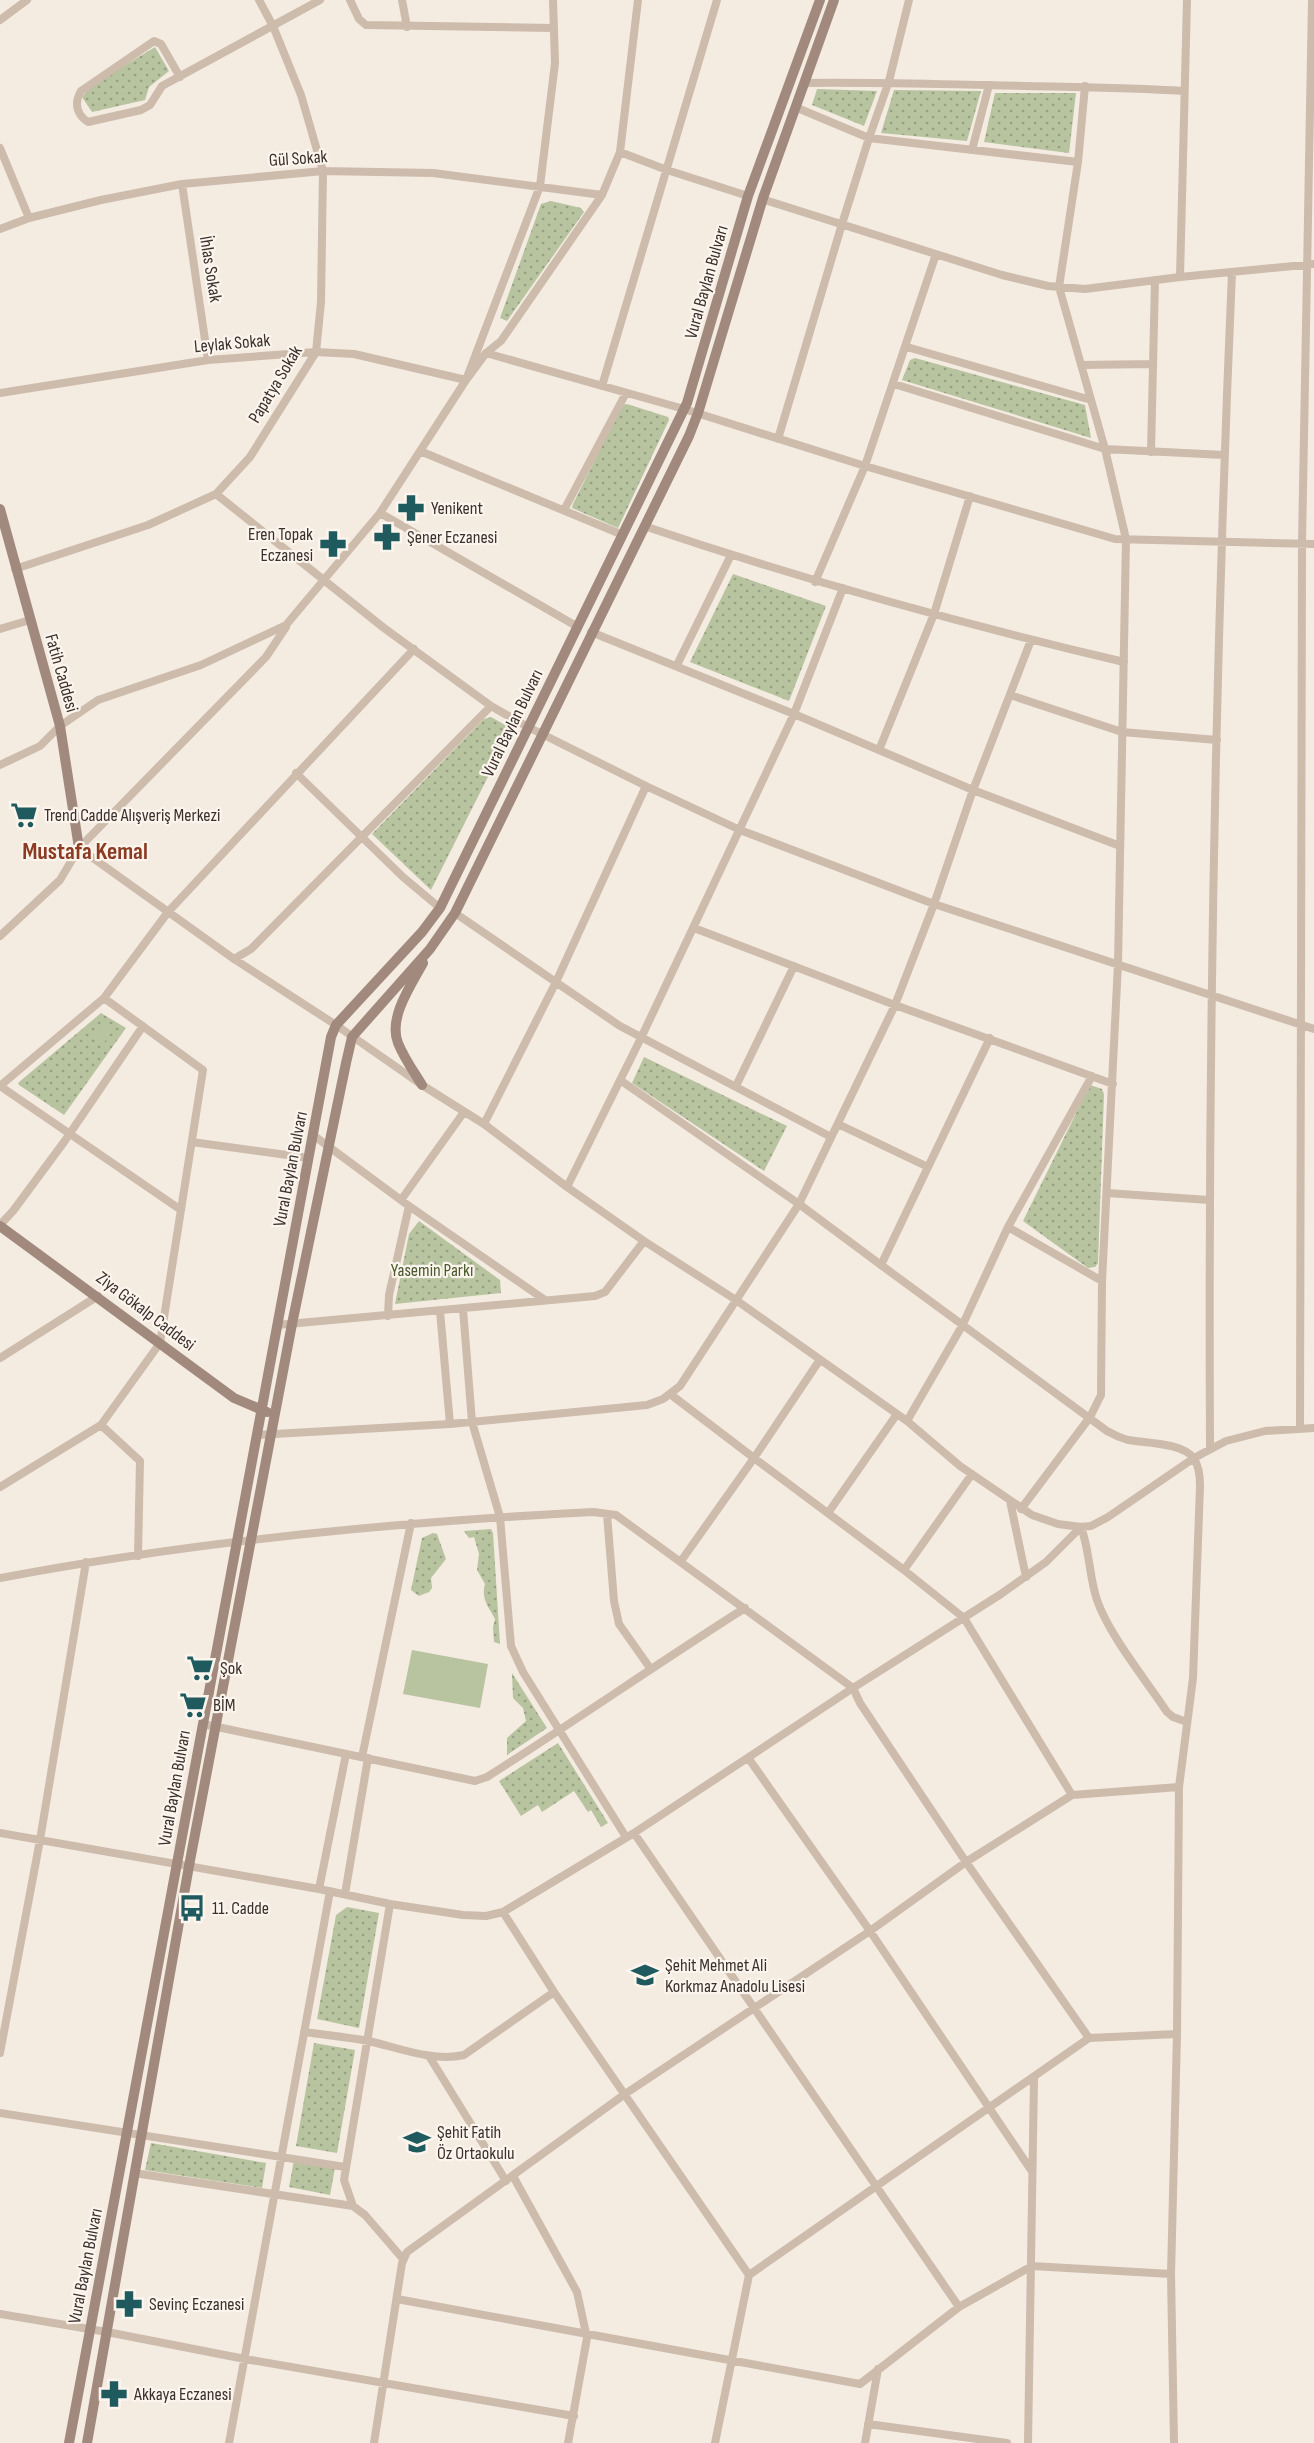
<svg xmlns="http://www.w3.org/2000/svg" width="1314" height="2443" font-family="'Sofia Sans Condensed',sans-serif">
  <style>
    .grass { fill: url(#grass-dots) }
    .garden { fill: #b8c4a0 }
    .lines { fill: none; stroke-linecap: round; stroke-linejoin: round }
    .street { stroke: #cdbbac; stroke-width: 8 }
    .secondary { stroke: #a18a7d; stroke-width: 10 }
    .labels { text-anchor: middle; stroke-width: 4.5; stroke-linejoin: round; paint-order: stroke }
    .street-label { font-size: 18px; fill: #3b302b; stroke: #fbf5ee }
    .poi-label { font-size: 18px; fill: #3b302b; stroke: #fbf5ee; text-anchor: start }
    .park-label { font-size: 18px; fill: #4a5a2e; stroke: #fbf5ee }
    .district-label { font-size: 24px; font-weight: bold; fill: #8c3b22; stroke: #fbf5ee }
  </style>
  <defs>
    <pattern id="grass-dots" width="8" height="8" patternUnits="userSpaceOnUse" patternTransform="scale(1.5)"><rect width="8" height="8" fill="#b8c4a0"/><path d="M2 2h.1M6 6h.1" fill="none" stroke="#97a083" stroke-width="1.8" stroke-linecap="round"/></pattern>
  </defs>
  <rect width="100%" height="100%" fill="#f4ebe1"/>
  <path class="grass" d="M155 47 169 71 149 87 145 100 92 112 82 97 91 86Z
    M817 89 877 91 864 126 812 105Z
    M894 90 981 91 967 141 881 133Z
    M995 93H1076L1069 153 984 142Z
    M551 201 581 208 584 212 507 321 500 318 541 204Z
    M915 358 1085 405 1091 438 902 380 910 360Z
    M627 404 668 417 669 420 618 528 572 508 573 504 622 405Z
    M733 574 826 606 789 701 690 662Z
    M491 717 507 726 509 735 431 890 372 834 484 719Z
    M101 1013 126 1028 64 1115 19 1085 18 1083Z
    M644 1057 787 1126 764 1171 632 1083Z
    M1090 1085 1102 1089 1104 1094 1098 1263 1095 1267 1088 1268 1023 1221Z
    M419 1221 500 1280 501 1293 395 1304 409 1234Z
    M491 1529 493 1533 500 1644 494 1642 493 1627 495 1619C488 1606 481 1599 485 1584L477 1570 479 1554 474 1537 469 1538 464 1531Z
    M433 1533 437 1534 446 1559 431 1578 432 1588 429 1592 419 1596 411 1590 422 1538Z
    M512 1673 547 1728 507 1755V1738L526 1721 523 1708 513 1698Z
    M558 1743 608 1823 601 1827 591 1810 588 1812 574 1791 542 1812 538 1805 521 1816 499 1781Z
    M347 1907 379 1913 359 2028 317 2019 336 1915Z
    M314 2043 355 2050 337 2153 296 2146Z
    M151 2143 266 2163 262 2188 145 2170Z
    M294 2160 335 2168 330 2195 289 2187Z"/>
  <path class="garden" d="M102 1024 111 1032 102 1046 89 1035Z
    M412 1650 488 1664 480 1708 403 1694Z"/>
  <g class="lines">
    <path class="street" d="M350 0 359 19 366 25 554 28
      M402 0 407 27
      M0 20 27 0
      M180 77 161 44 154 41 81 91C74 103 76 114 88 122L141 110 150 105 162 86 320 0
      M804 83C865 82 926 84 987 85 1053 87 1119 87 1184 91
      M795 107 869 138 1078 162
      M0 148 29 218
      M972 150 989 85
      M620 152 667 170 748 196
      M182 184 208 360
      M762 199 1002 275 1048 286 1085 289 1180 277 1314 264
      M0 229 29 218 101 200 182 184 323 171 433 173 602 195
      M1180 277 1187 0
      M907 347 1091 400
      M486 353 684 409 865 466 1115 539 1314 544
      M1081 365 1153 364
      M894 384 1105 449 1224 455
      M602 386 717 0
      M0 393 208 360 316 352 354 354 466 380 486 353 501 341 602 195 620 152 638 0
      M778 439 842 224 869 138 889 81 909 0
      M420 451 623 535
      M1151 452 1155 280
      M216 494 384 628 491 706 528 727 646 786 740 830 934 904 1314 1029
      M564 510 626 393
      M380 513 578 627
      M644 526C801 579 962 624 1124 662
      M15 569 148 525 216 494 250 457 316 352 321 302 323 171 301 95 273 26 259 0
      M815 582 865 466 936 254
      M0 629 30 620
      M591 632 794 714 973 790 1120 846
      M677 665 731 555
      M1010 695 1122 732 1217 740
      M879 750 934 614 970 496
      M0 765 40 746 60 726 98 700 201 665 286 625 380 513 466 380 540 186 555 63 553 0
      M296 773 403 877 440 908
      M79 848 234 959 336 1025 422 1085 484 1124 567 1187 644 1241 736 1300 907 1421 960 1466 1032 1515 1058 1524 1081 1527 1091 1526 1108 1517 1194 1458 1226 1441 1265 1431 1314 1428
      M455 913 620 1026 831 1137
      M694 928 895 1005 1113 1084
      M0 936 60 880 79 848 266 657 286 627
      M234 959 251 949 491 706
      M104 998 203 1070 160 1343 101 1425 140 1461 138 1556
      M620 1080 799 1204 881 1265 990 1038
      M0 1086 104 998 168 912 414 649
      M0 1086 181 1210
      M736 1086 794 966
      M484 1124 556 982 646 786
      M838 1124 928 1167
      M313 1135 409 1206 545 1300
      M192 1142 309 1158
      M567 1187 641 1038 794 714 843 588
      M1107 1193 1209 1200
      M401 1200 464 1112
      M0 1225 13 1211 64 1142 143 1026
      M1008 1227 1102 1281
      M881 1265 1107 1431C1114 1435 1121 1438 1128 1440 1145 1443 1185 1443 1194 1459 1199 1466 1200 1478 1200 1486L1193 1678 1179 1787 1177 2034 1171 2274 1174 2443
      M463 1309 472 1422 500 1517 511 1646 523 1672 626 1837
      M440 1311 450 1424
      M388 1316 389 1295 409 1206
      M277 1325 595 1296 605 1292 644 1241
      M0 1358 98 1296
      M670 1394 754 1458 819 1361
      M907 1421 962 1326 1008 1227 1092 1076
      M1300 1429 1302 544 1312 0
      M257 1435 450 1424 647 1405 663 1399 680 1386 799 1204 895 1005 934 904 973 790 1031 640
      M1210 1448C1208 1056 1215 664 1232 272
      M0 1487 101 1425
      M1010 1501 1026 1577
      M1021 1509 1090 1417 1101 1395 1102 1281 1118 964 1126 539 1105 449 1059 287 1078 162 1085 86
      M828 1513 897 1414
      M607 1514 614 1601 619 1624 650 1668
      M681 1561 754 1458 904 1570 964 1618 1072 1795
      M904 1570 972 1474
      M0 1578C196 1541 394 1522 593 1512L616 1515 853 1688 860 1703 966 1862 1089 2038
      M203 1724 475 1781 487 1777C574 1722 658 1663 745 1608
      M362 1757 411 1523
      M749 1759 870 1931 1031 2170
      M0 1833 319 1889 390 1904 463 1915 486 1916 503 1912 634 1833 853 1688 1001 1594 1046 1562 1081 1527C1090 1551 1089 1577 1097 1600 1109 1635 1146 1680 1167 1712L1173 1717 1187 1722
      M634 1833 959 2307
      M319 1889 346 1754
      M345 1894 368 1758
      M503 1912 554 1992 749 2275 715 2443
      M304 2032C325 2035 348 2037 369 2041 399 2048 433 2062 464 2055L554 1992
      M0 2053 40 1840 86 1562
      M429 2056 506 2181
      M0 2113 345 2167
      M134 2173 353 2206 365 2215 403 2259
      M513 2176 577 2292 587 2338 568 2443
      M353 2206 344 2180 390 1904
      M749 2275 1089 2038 1177 2034
      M397 2299 860 2384 959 2307 1032 2266 1171 2274
      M0 2314 107 2332 245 2359 574 2416
      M868 2424 1007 2443
      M229 2443 330 1891
      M374 2443 402 2263 407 2252 625 2094 870 1931 966 1862 1072 1795 1179 1787
      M865 2443 878 2369
      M1028 2443 1034 2078"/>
    <path class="secondary" d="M0 509 60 726 79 848
      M422 1085C414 1072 404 1058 398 1043 388 1018 411 985 423 963
      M0 1226 234 1398 267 1412
      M69 2443 331 1037 336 1025 422 932 440 908 687 403 748 196 820 0
      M87 2443 189 1866 292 1324 346 1063 352 1037 430 949 455 913 689 436 698 413 763 198 834 0"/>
  </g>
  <defs>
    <symbol id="pharmacy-bare" viewBox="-9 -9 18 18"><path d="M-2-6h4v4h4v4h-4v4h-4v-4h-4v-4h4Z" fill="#1f5a5e" stroke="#fbf5ee" stroke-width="2.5" paint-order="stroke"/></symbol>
    <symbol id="supermarket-bare" viewBox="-9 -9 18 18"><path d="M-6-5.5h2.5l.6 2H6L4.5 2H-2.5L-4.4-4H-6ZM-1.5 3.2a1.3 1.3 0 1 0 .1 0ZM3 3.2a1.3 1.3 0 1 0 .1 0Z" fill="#1f5a5e" stroke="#fbf5ee" stroke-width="2.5" paint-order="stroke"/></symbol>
    <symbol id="bus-bare" viewBox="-9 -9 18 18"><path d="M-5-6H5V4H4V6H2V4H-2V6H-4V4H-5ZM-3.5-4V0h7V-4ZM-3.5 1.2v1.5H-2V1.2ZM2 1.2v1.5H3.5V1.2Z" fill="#1f5a5e" stroke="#fbf5ee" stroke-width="2.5" paint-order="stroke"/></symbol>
    <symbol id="school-bare" viewBox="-9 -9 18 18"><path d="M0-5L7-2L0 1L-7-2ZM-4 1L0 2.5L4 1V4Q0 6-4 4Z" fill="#1f5a5e" stroke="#fbf5ee" stroke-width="2.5" paint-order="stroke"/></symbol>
  </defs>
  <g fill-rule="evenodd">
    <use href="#pharmacy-bare" x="392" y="489" width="38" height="38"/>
    <use href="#pharmacy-bare" x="368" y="518" width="38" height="38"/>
    <use href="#pharmacy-bare" x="314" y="525" width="38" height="38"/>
    <use href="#supermarket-bare" x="5" y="796" width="38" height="38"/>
    <use href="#supermarket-bare" x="181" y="1649" width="38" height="38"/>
    <use href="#supermarket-bare" x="174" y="1686" width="38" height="38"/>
    <use href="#bus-bare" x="173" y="1889" width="38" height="38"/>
    <use href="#school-bare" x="626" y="1956" width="38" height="38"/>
    <use href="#school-bare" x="398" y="2123" width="38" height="38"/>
    <use href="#pharmacy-bare" x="110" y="2285" width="38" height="38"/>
    <use href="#pharmacy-bare" x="95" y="2375" width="38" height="38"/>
  </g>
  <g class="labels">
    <g class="street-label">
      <text transform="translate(298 158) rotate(-4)" y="6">Gül Sokak</text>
      <text transform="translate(211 269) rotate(81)" y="6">İhlas Sokak</text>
      <text transform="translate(706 282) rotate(-74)" y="6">Vural Baylan Bulvarı</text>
      <text transform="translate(232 343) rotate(-5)" y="6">Leylak Sokak</text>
      <text transform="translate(275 384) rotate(-59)" y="6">Papatya Sokak</text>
      <text transform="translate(62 673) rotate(74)" y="6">Fatih Caddesi</text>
      <text transform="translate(512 723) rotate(-64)" y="6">Vural Baylan Bulvarı</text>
      <text transform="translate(290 1169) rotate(-79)" y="6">Vural Baylan Bulvarı</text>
      <text transform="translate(146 1311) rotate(37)" y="6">Ziya Gökalp Caddesi</text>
      <text transform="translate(174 1788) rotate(-80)" y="6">Vural Baylan Bulvarı</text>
      <text transform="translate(85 2266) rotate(-79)" y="6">Vural Baylan Bulvarı</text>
    </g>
    <g class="poi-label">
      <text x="431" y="514">Yenikent</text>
      <text x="313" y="540" text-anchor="end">Eren Topak<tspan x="313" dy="21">Eczanesi</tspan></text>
      <text x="407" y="543">Şener Eczanesi</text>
      <text x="44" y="821">Trend Cadde Alışveriş Merkezi</text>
      <text x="220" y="1674">Şok</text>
      <text x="213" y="1711">BİM</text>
      <text x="212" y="1914">11. Cadde</text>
      <text x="665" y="1971">Şehit Mehmet Ali<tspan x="665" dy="21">Korkmaz Anadolu Lisesi</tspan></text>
      <text x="437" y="2138">Şehit Fatih<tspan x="437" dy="21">Öz Ortaokulu</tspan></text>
      <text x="149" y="2310">Sevinç Eczanesi</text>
      <text x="134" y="2400">Akkaya Eczanesi</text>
    </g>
    <g class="park-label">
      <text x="432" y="1276">Yasemin Parkı</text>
    </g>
    <g class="district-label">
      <text x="85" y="859">Mustafa Kemal</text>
    </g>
  </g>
</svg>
